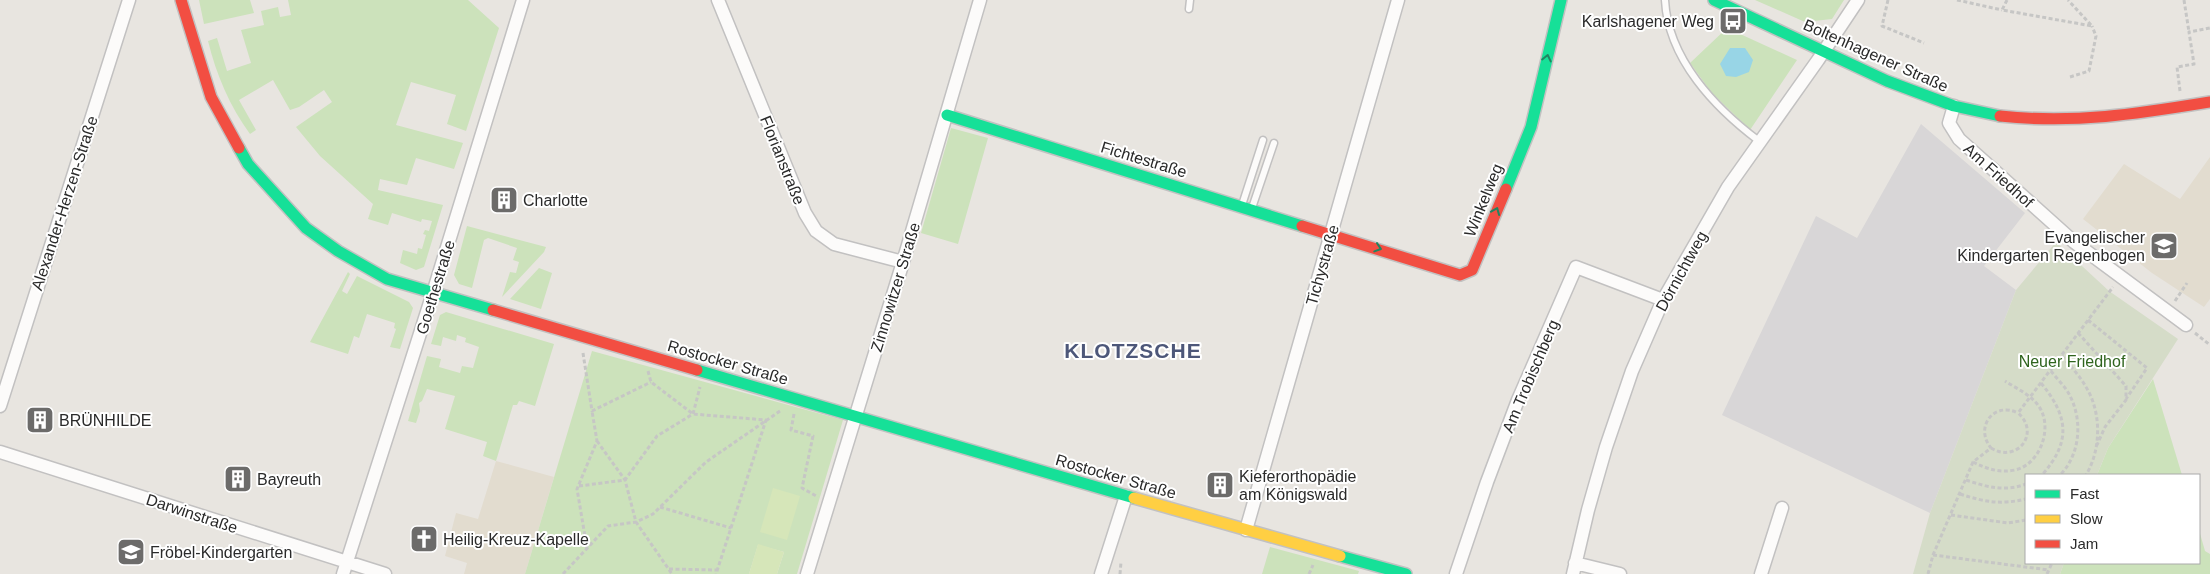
<svg xmlns="http://www.w3.org/2000/svg" width="2210" height="574" font-family="Arial,sans-serif">
  <style>
    .industrial { fill: #d8d6d7 }
    .education { fill: #e2dccf }
    .green { fill: #cce2bb }
    .cemetery { fill: #d5dcc8 }
    .pitch { fill: #d6e6b9 }
    .water { fill: #98d5e6 }
    .lines { fill: none; stroke-linecap: round; stroke-linejoin: round }
    .lane-casing { stroke: #c2c1c1; stroke-width: 9 }
    .street-casing { stroke: #c2c1c1; stroke-width: 15 }
    .fast-casing { stroke: #c2c1c1; stroke-width: 14 }
    .slow-casing { stroke: #c2c1c1; stroke-width: 14 }
    .jam-casing { stroke: #c2c1c1; stroke-width: 14 }
    .path { stroke: #c6c6c5; stroke-width: 3; stroke-dasharray: 4 2.5; stroke-linecap: butt }
    .lane { stroke: #fcfbfa; stroke-width: 6 }
    .street { stroke: #fcfbfa; stroke-width: 12 }
    .fast { stroke: #16e098; stroke-width: 11 }
    .slow { stroke: #ffcf43; stroke-width: 11 }
    .jam { stroke: #f24e42; stroke-width: 11 }
    .oneway { stroke: #208561 }
    .labels { text-anchor: middle; stroke-width: 4; stroke-linejoin: round; paint-order: stroke }
    .poi-label { font-size: 16px; fill: #2a2a2a; stroke: #fff; text-anchor: start }
    .street-label { font-size: 16px; fill: #2a2a2a; stroke: #fff }
    .park-label { font-size: 16px; fill: #2f641e; stroke: #fff }
    .district-label { font-size: 21px; font-weight: bold; letter-spacing: 1px; fill: #4d5779; stroke: #fff }
  </style>
  <rect width="100%" height="100%" fill="#e8e5e0"/>
  <path class="industrial" d="M1921 124 2025 213 1984 266 2016 290 1930 513 1722 415 1816 216 1857 238Z"/>
  <path class="education" d="M2210 157V299L2204 307 2152 273 2083 219 2124 164 2180 199Z
    M496 461 554 477 525 574H464L467 563 445 556 456 513 478 519Z"/>
  <path class="green" d="M199 0H250L254 13 204 24Z
    M288 0H468L499 28 466 131 447 124 456 95 411 82 396 125 463 143 454 169 416 158 407 185 380 179 378 190 443 205 424 267 416 270 400 263 403 250 417 254 418 248 422 249 426 235 423 234 425 230 429 231 432 221 422 219 421 222 392 213 388 225 368 219 373 204 320 156 296 127 332 102 324 90 299 107 290 110 273 80 239 100 256 130 250 134C230 107 216 74 208 41L217 38 227 71 251 63 241 30 264 25 261 11 278 7 280 17 291 15Z
    M1755 0H1844L1832 19 1805 22Z
    M1727 28 1797 60 1750 130 1711 92 1690 63Z
    M951 128 988 138 958 244 921 233Z
    M467 226 546 247 544 252 502 297 510 272 516 273 519 262 513 260 517 248 488 238 484 240 472 288 459 284 454 275Z
    M539 268 552 273 541 309 510 299Z
    M348 272 350 274 342 291 347 294 357 276 409 302 413 308 400 349 390 347 396 329 394 328 395 323 367 314 359 338 354 336 348 354 310 342Z
    M446 312 554 344 535 406 519 401 517 405H513L496 461 483 456 487 442 445 429 455 396 427 389 422 401 419 403 420 411 416 423 408 421 427 356 441 359 439 367 460 373 462 366 473 368 479 347 465 342 466 338 457 335 456 341 443 337 441 346 431 344 440 315Z
    M592 351 843 420 797 574H777L784 552 758 545 749 574H525Z
    M2153 379 2182 475H2097L2108 448Z
    M2199 530 2205 551 2210 554V574H2060L2064 563H2199Z
    M1270 547 1359 571 1358 574H1262Z"/>
  <path class="cemetery" d="M2056 242 2109 291 2178 339 2108 448 2097 475H2026V563H2064L2060 574H1913L1930 513 2016 290Z"/>
  <path class="pitch" d="M773 488 800 496 787 540 760 532Z
    M758 544 784 552 777 574H749Z"/>
  <path class="water" d="M1730 48H1745L1753 60 1749 72 1736 77 1726 76 1720 64Z"/>
  <g class="lines">
    <defs>
      <path id="lane" d="M1665 0C1668 59 1715 108 1759 141
        M1189 9 1190 0
        M1242 205 1263 140
        M1252 208 1274 143"/>
      <path id="street" d="M718 0 805 213 816 231 834 244 903 262
        M1954 106 1949 123 1959 139 2074 242 2186 325
        M0 406 129 0
        M0 452 385 574
        M1246 530 1398 0
        M1575 563 1620 574
        M343 574 433 293 523 0
        M807 574 903 262 980 0
        M1101 574 1126 496
        M1456 574 1487 482 1518 400 1576 267 1663 300
        M1573 574 1588 510 1606 447 1632 371 1663 300 1728 187 1818 60 1858 0
        M1761 574 1782 508"/>
      <path id="fast" d="M1714 0 1887 81 1954 106 2000 116
        M947 115 1302 226
        M239 148 248 164 306 228 338 251 387 279 493 310
        M1506 189 1531 127 1561 0
        M697 370 1134 498
        M1340 556 1406 574"/>
      <path id="slow" d="M1134 498 1340 556"/>
      <path id="jam" d="M181 0 211 97 239 148
        M2000 116C2074 124 2137 114 2210 102
        M1302 226 1460 275 1472 270 1506 189
        M493 310 697 370"/>
    </defs>
    <use href="#lane" class="lane-casing"/>
    <use href="#street" class="street-casing"/>
    <use href="#fast" class="fast-casing"/>
    <use href="#slow" class="slow-casing"/>
    <use href="#jam" class="jam-casing"/>
    <path class="path" d="M1888 0 1882 26 1924 43
      M1957 0 2002 10
      M2007 0 2002 10 2092 26 2068 0
      M2184 0 2189 32
      M2070 77 2089 71 2096 36 2092 26
      M2180 91 2177 67 2194 64 2189 32 2210 28
      M2175 301 2187 283
      M2088 320 2147 368 2126 399
      M2078 333 2126 386V400L2105 427 2097 445
      M2195 333 2210 345
      M583 353 592 411 651 382
      M2062 356C2070 366 2080 376 2086 387 2102 413 2101 450 2086 475
      M648 371 651 382 693 414 766 420 716 574
      M2051 371C2057 379 2066 387 2070 396 2083 421 2080 455 2060 475
      M2041 383C2069 417 2071 442 2042 475
      M794 414 791 430 813 436 802 488 818 497
      M597 441 625 480 636 522 672 574
      M1991 448C2017 464 2041 433 2018 413L2113 287
      M1973 462C1987 469 1999 473 2015 470 2039 465 2052 431 2041 410 2034 396 2017 389 2005 381
      M1966 480C1987 487 2005 492 2026 484
      M579 486 625 480 657 436 693 414 700 387
      M1960 494C1985 502 2000 505 2026 499
      M660 507 731 528
      M1951 515 2008 523 2026 520
      M587 548 577 489 597 441 592 411
      M1933 555 2049 570
      M669 569 717 570
      M563 574 608 526 636 522 653 514 706 462 780 411
      M1120 574 1121 562
      M1309 574 1313 565
      M1928 574 1933 555 1973 462 1991 448C1974 427 1994 401 2018 413
      M2047 574 2052 563"/>
    <use href="#lane" class="lane"/>
    <use href="#street" class="street"/>
    <use href="#fast" class="fast"/>
    <use href="#slow" class="slow"/>
    <use href="#jam" class="jam"/>
  </g>
  <defs><path id="oneway-chevron" d="M-2-3.5L2.5 0L-2 3.5" fill="none" stroke-width="1.6" stroke-linecap="round" stroke-linejoin="round" transform="scale(1.25)"/></defs>
  <g class="oneway">
    <use href="#oneway-chevron" transform="translate(1547 58) rotate(-77)"/>
    <use href="#oneway-chevron" transform="translate(1496 211) rotate(-68)"/>
    <use href="#oneway-chevron" transform="translate(1378 248) rotate(18)"/>
  </g>
  <defs>
    <symbol id="bus-square" viewBox="-11 -11 22 22"><rect x="-9" y="-9" width="18" height="18" rx="4" fill="#6c6b6a" stroke="#fff"/><path d="M-5-6H5V4H4V6H2V4H-2V6H-4V4H-5ZM-3.5-4V0h7V-4ZM-3.5 1.2v1.5H-2V1.2ZM2 1.2v1.5H3.5V1.2Z" fill="#fff"/></symbol>
    <symbol id="building-square" viewBox="-11 -11 22 22"><rect x="-9" y="-9" width="18" height="18" rx="4" fill="#6c6b6a" stroke="#fff"/><path d="M-4-6H4V6H1V3H-1V6H-4ZM-2.5-4.3h1.7v1.8h-1.7ZM.8-4.3h1.7v1.8H.8ZM-2.5-1h1.7V.8h-1.7ZM.8-1h1.7V.8H.8Z" fill="#fff"/></symbol>
    <symbol id="school-square" viewBox="-11 -11 22 22"><rect x="-9" y="-9" width="18" height="18" rx="4" fill="#6c6b6a" stroke="#fff"/><path d="M0-5L7-2L0 1L-7-2ZM-4 1L0 2.5L4 1V4Q0 6-4 4Z" fill="#fff"/></symbol>
    <symbol id="church-square" viewBox="-11 -11 22 22"><rect x="-9" y="-9" width="18" height="18" rx="4" fill="#6c6b6a" stroke="#fff"/><path d="M-1.2-6h2.4v3.5h3.3v2.4h-3.3V6h-2.4V-.1h-3.3v-2.4h3.3Z" fill="#fff"/></symbol>
  </defs>
  <g fill-rule="evenodd">
    <use href="#bus-square" x="1717" y="5" width="32" height="32"/>
    <use href="#building-square" x="488" y="184" width="32" height="32"/>
    <use href="#school-square" x="2148" y="230" width="32" height="32"/>
    <use href="#building-square" x="24" y="404" width="32" height="32"/>
    <use href="#building-square" x="222" y="463" width="32" height="32"/>
    <use href="#building-square" x="1204" y="469" width="32" height="32"/>
    <use href="#church-square" x="408" y="523" width="32" height="32"/>
    <use href="#school-square" x="115" y="536" width="32" height="32"/>
  </g>
  <g class="labels">
    <g class="poi-label">
      <text x="1714" y="27" text-anchor="end">Karlshagener Weg</text>
      <text x="523" y="206">Charlotte</text>
      <text x="2145" y="243" text-anchor="end">Evangelischer<tspan x="2145" dy="18">Kindergarten Regenbogen</tspan></text>
      <text x="59" y="426">BRÜNHILDE</text>
      <text x="1239" y="482">Kieferorthopädie<tspan x="1239" dy="18">am Königswald</tspan></text>
      <text x="257" y="485">Bayreuth</text>
      <text x="443" y="545">Heilig-Kreuz-Kapelle</text>
      <text x="150" y="558">Fröbel-Kindergarten</text>
    </g>
    <g class="street-label">
      <text transform="translate(1876 55) rotate(24)" y="6">Boltenhagener Straße</text>
      <text transform="translate(1144 159) rotate(17)" y="6">Fichtestraße</text>
      <text transform="translate(783 160) rotate(68)" y="6">Florianstraße</text>
      <text transform="translate(1999 175) rotate(42)" y="6">Am Friedhof</text>
      <text transform="translate(1483 200) rotate(-68)" y="6">Winkelweg</text>
      <text transform="translate(64 203) rotate(-72)" y="6">Alexander-Herzen-Straße</text>
      <text transform="translate(1322 265) rotate(-74)" y="6">Tichystraße</text>
      <text transform="translate(1681 271) rotate(-61)" y="6">Dörnichtweg</text>
      <text transform="translate(435 287) rotate(-73)" y="6">Goethestraße</text>
      <text transform="translate(895 287) rotate(-73)" y="6">Zinnowitzer Straße</text>
      <text transform="translate(728 362) rotate(16)" y="6">Rostocker Straße</text>
      <text transform="translate(1530 376) rotate(-67)" y="6">Am Trobischberg</text>
      <text transform="translate(1116 476) rotate(16)" y="6">Rostocker Straße</text>
      <text transform="translate(192 513) rotate(18)" y="6">Darwinstraße</text>
    </g>
    <g class="park-label">
      <text x="2072" y="367">Neuer Friedhof</text>
    </g>
    <g class="district-label">
      <text x="1133" y="358">KLOTZSCHE</text>
    </g>
  </g>
  <rect x="2025" y="474" width="175" height="90" fill="#ffffff" stroke="#aaaaaa"/>
  <rect x="2035" y="490" width="25" height="8" fill="#16e098" stroke="#aaaaaa"/>
  <text x="2070" y="499" font-size="15" fill="#2a2a2a">Fast</text>
  <rect x="2035" y="515" width="25" height="8" fill="#ffcf43" stroke="#aaaaaa"/>
  <text x="2070" y="524" font-size="15" fill="#2a2a2a">Slow</text>
  <rect x="2035" y="540" width="25" height="8" fill="#f24e42" stroke="#aaaaaa"/>
  <text x="2070" y="549" font-size="15" fill="#2a2a2a">Jam</text>
</svg>
